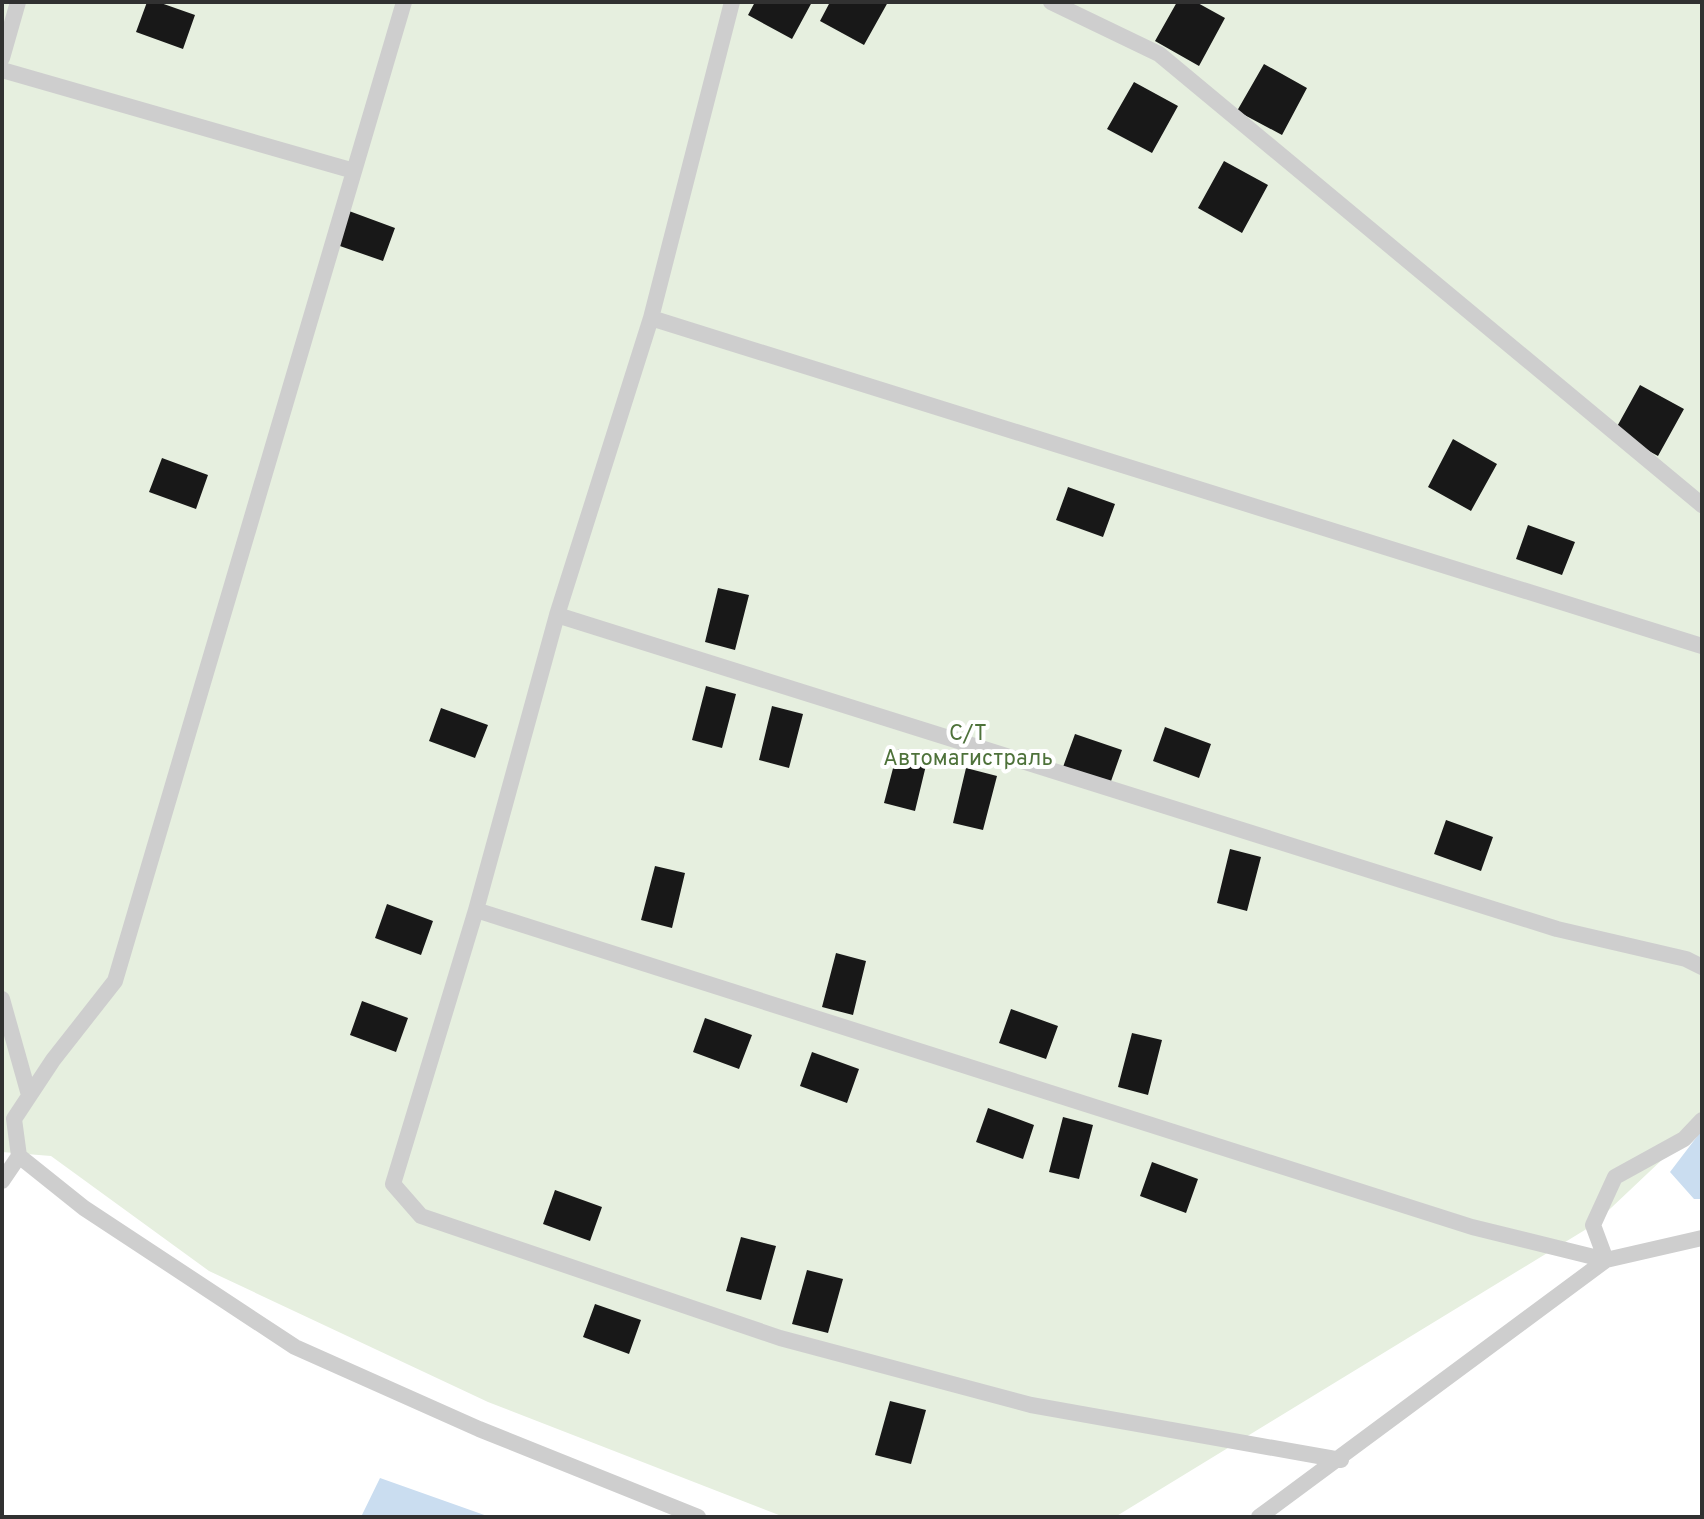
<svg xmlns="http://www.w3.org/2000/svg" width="1704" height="1519" font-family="Overpass,sans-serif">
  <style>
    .green { fill: #e6efdf }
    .water { fill: #caddf0 }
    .building { fill: #181818 }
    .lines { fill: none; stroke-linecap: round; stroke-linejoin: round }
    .lane { stroke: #cecece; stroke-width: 16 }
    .labels { text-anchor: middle; stroke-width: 8; stroke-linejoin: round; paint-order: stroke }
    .park-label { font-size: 22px; fill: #4e723a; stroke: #fff }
  </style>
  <rect width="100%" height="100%" fill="#fff"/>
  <path class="green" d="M2 2H1702V1122L1593 1225 1115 1517H784L488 1402 209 1271 51 1156 2 1152Z"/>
  <path class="water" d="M1702 1130V1199H1694L1670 1172Z
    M380 1478 490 1517H361Z"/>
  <path class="building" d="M147 2H158L195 15 183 49 136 32Z
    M755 2H812L792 39 748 15Z
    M830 2H888L864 45 820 21Z
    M1177 2H1196L1225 18 1199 66 1155 41Z
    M1264 64 1307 88 1282 135 1237 111Z
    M1134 82 1178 106 1152 153 1107 129Z
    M1224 161 1268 185 1242 233 1198 208Z
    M349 211 395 228 383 261 337 245Z
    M1640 385 1684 409 1658 456 1614 432Z
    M1453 439 1497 464 1471 511 1428 487Z
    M162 458 208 475 196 509 149 492Z
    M1068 487 1115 504 1103 537 1056 520Z
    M1528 525 1575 542 1562 575 1516 559Z
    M718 588 749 595 735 650 705 642Z
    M706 686 736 694 722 748 692 740Z
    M772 706 803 714 789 768 759 760Z
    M441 708 488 725 475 758 429 741Z
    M1165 727 1211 744 1199 778 1153 761Z
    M1075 734 1122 750 1110 784 1063 767Z
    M898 749 928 757 915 811 884 803Z
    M966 768 997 776 983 830 953 823Z
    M1446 820 1493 837 1481 871 1434 854Z
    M1230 849 1261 857 1247 911 1217 903Z
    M655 866 685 873 672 928 641 920Z
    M387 904 433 921 421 955 375 938Z
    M836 953 866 961 853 1015 822 1007Z
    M362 1001 408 1018 396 1052 350 1035Z
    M1011 1009 1058 1026 1046 1059 999 1043Z
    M705 1018 752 1035 739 1069 693 1052Z
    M1132 1033 1162 1040 1148 1095 1118 1087Z
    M812 1052 859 1069 847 1103 800 1086Z
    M988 1108 1034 1125 1023 1159 976 1142Z
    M1063 1117 1093 1125 1079 1179 1049 1172Z
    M1152 1162 1198 1179 1186 1213 1140 1196Z
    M555 1190 602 1207 590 1241 543 1224Z
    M741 1237 776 1246 761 1300 726 1291Z
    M807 1270 843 1279 828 1333 792 1324Z
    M595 1304 641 1320 629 1354 583 1337Z
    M890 1401 926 1410 911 1464 875 1455Z"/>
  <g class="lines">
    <path class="lane" d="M732 2 651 318 557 615 476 910 393 1184 421 1216 780 1338 1031 1405 1341 1460
      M1051 2 1159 54 1702 505
      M2 58 18 2
      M2 70 354 171
      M651 318 1702 646
      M557 615 1557 929 1686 959 1702 967
      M476 910 1472 1227 1606 1260 1593 1225 1615 1177 1684 1139 1702 1120
      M2 999 29 1095
      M19 1156 84 1208 295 1347 479 1429 698 1517
      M2 1181 19 1156 14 1119 53 1060 115 981 404 2
      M1259 1517 1606 1260 1702 1238"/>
  </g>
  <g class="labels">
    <g class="park-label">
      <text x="968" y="740">С/Т<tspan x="968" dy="25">Автомагистраль</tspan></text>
    </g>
  </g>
  <rect width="1704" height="1519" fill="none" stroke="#313131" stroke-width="8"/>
</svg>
